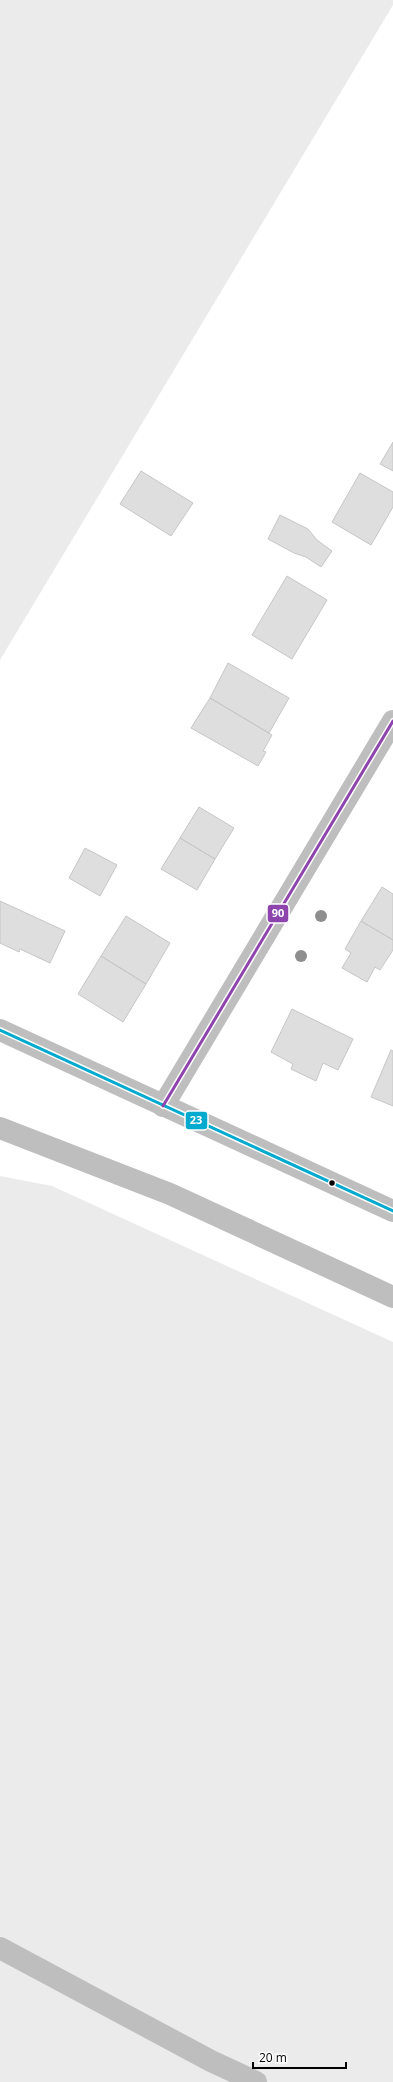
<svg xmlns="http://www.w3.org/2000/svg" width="393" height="2082" font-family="'Open Sans',sans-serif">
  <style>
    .green { fill: #ebebeb }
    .building { fill: #dedede; stroke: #c6c6c6 }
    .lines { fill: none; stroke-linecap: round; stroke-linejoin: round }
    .minor { stroke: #bebebe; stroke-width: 22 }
    .bus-1-casing { stroke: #fff; stroke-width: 6 }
    .bus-2-casing { stroke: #fff; stroke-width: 6 }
    .bus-1 { stroke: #00a9ce; stroke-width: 3 }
    .bus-2 { stroke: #8e44ad; stroke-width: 3 }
    .tree { fill: #8e8e8e }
    .bus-dot { fill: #000; stroke: #fff; stroke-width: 1.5 }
    .line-badge { stroke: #fff; stroke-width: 1.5 }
    .badge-label { font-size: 11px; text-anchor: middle; font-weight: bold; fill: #fff }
  </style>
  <rect width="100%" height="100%" fill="#fff"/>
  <path class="green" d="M0 0H393V5L0 660Z
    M0 1176 52 1186 393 1342V2082H0Z"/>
  <path class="building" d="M393 442V471L380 464Z
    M141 471 193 503 171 536 120 504Z
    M360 473 393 492V507L371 545 332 522Z
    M280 515 308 529 317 540 332 551 321 567 306 557 294 553 268 539Z
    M287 576 327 600 292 659 252 635Z
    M228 663 289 698 269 733 210 698Z
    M210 698 272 735 263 751 266 752 258 766 191 728Z
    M199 807 234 828 215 859 180 838Z
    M180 838 215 859 197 890 161 869Z
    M85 848 117 865 100 896 69 878Z
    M382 887 393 894V940L361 921Z
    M0 901 65 931 50 963 20 949 19 952 0 943Z
    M126 916 170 943 146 984 101 956Z
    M361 921 393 940V950L380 970 375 967 367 982 342 968 351 953 345 949Z
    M101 956 146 984 123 1022 78 994Z
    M292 1009 353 1039 338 1070 323 1063 316 1081 291 1069 293 1064 271 1052Z
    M391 1050 393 1051V1106L371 1097Z"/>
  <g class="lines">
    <path class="minor" d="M0 1030 393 1211
      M163 1106 393 721
      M0 1128 170 1194 393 1297
      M0 1948 211 2061 256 2082"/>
    <defs>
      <path id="bus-1" d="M0 1030 393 1211"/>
      <path id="bus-2" d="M163 1106 393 721"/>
    </defs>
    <use href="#bus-1" class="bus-1-casing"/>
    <use href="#bus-2" class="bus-2-casing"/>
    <use href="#bus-1" class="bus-1"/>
    <use href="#bus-2" class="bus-2"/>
  </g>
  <g class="tree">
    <circle cx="321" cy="916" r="6"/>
    <circle cx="301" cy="956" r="6"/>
  </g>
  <circle class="bus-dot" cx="332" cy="1183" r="3.5"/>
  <g class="line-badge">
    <rect x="267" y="904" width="22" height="19" rx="4" fill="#8e44ad"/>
    <rect x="185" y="1111" width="23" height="19" rx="4" fill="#00a9ce"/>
  </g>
  <g class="badge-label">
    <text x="278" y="917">90</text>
    <text x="196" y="1124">23</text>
  </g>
  <path d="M253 2062v6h93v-6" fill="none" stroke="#000000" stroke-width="2"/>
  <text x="259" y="2062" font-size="12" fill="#000000" stroke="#ffffff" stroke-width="3" paint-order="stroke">20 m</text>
</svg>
